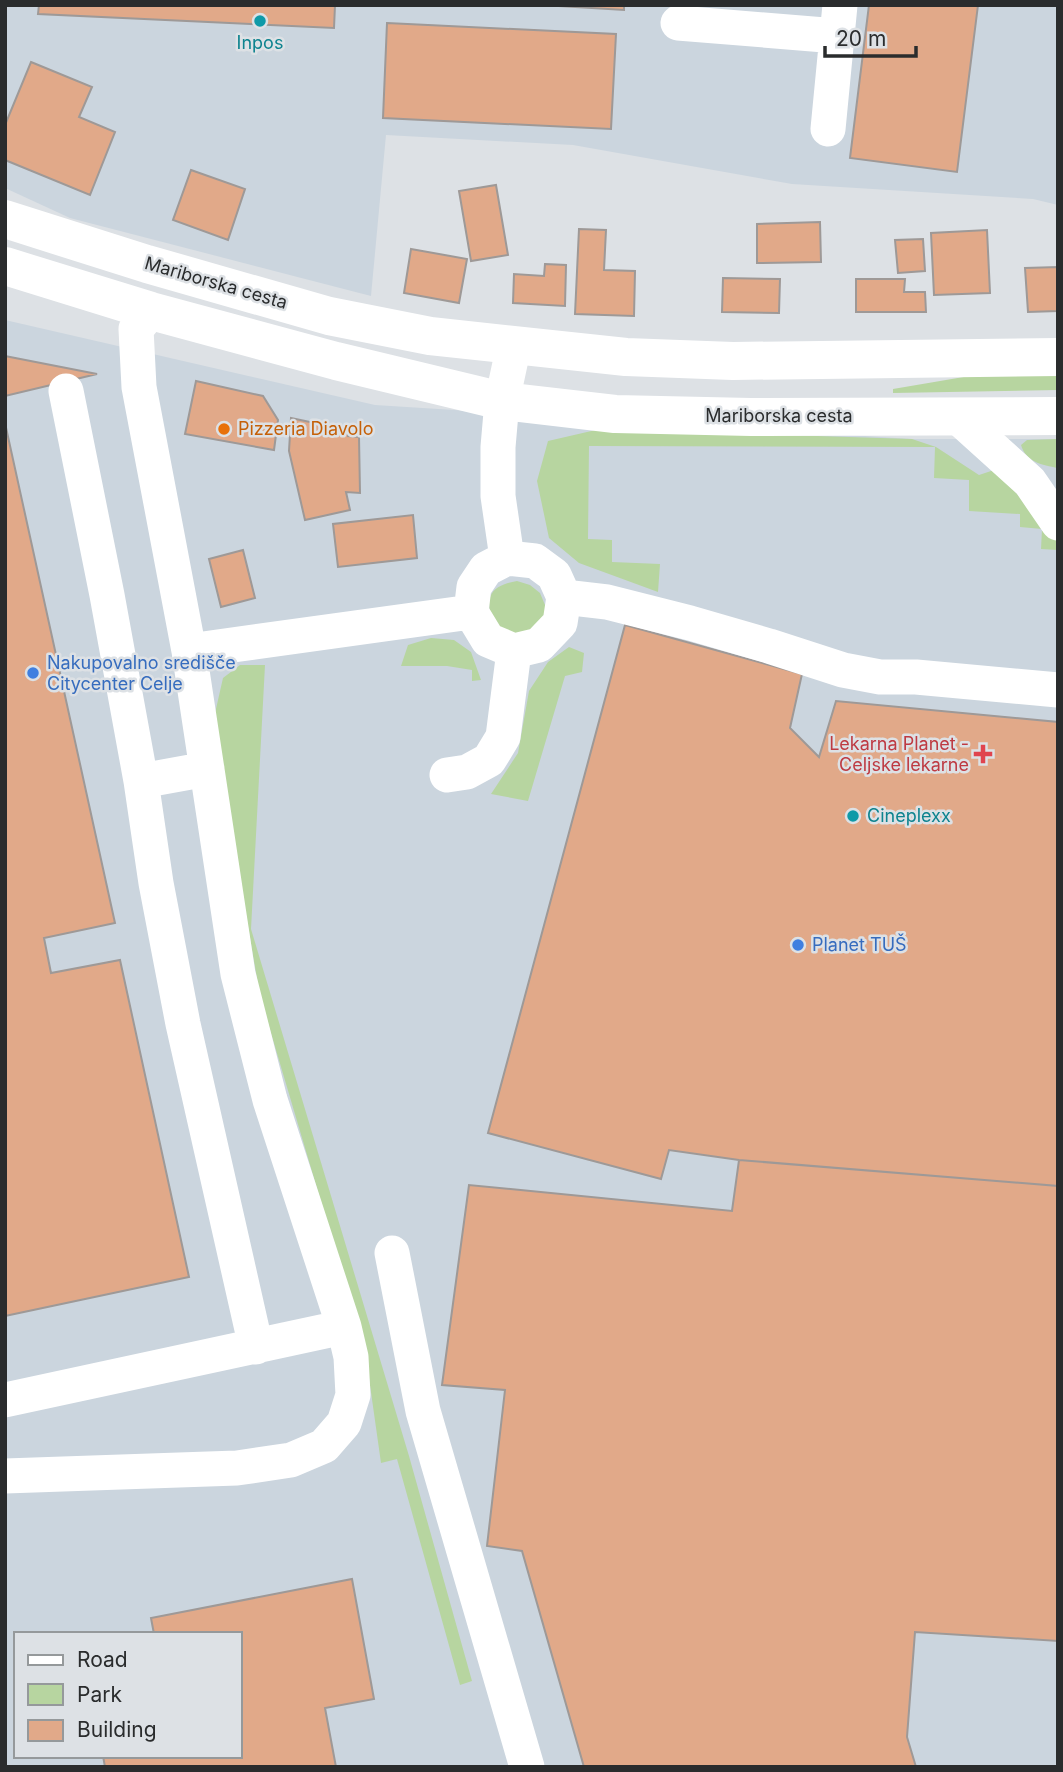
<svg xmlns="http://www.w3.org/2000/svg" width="1063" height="1772" font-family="Inter,sans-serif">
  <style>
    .built { fill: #cbd5de; fill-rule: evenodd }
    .green { fill: #b7d5a0 }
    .building { fill: #e1a989; stroke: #9e9997; stroke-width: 2 }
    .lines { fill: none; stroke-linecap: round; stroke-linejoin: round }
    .minor { stroke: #fff; stroke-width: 35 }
    .major { stroke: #fff; stroke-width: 38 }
    .culture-dot { fill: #0f9aa8; stroke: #dde1e5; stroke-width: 2.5 }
    .food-dot { fill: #e8710a; stroke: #dde1e5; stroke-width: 2.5 }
    .shop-dot { fill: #3f7fe0; stroke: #dde1e5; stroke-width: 2.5 }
    .health-dot { fill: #e0444e; stroke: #dde1e5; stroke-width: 2.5 }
    .labels { text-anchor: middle; stroke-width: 5; stroke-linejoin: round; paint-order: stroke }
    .culture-label { font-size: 18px; fill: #0d838f; stroke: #dde1e5 }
    .street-label { font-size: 18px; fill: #2a2c2d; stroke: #dde1e5 }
    .food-label { font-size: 18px; fill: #c56008; stroke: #dde1e5; text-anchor: start }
    .shop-label { font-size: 18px; fill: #366cbe; stroke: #dde1e5; text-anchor: start }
    .health-label { font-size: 18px; fill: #be3a42; stroke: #dde1e5; text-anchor: end }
  </style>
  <rect width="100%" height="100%" fill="#dde1e5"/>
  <path class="built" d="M5 5H1058V205L1033 199 792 184 573 145 386 135 371 296 70 218 5 188Z
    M5 320 375 405 912 439H1058V1767H5ZM16 1634H240V1756H16Z"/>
  <path class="green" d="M993 372H1058V390L893 393V389Z
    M600 429 912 439 936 447 979 475 994 470 1058 536V550L1041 549 1042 529 1020 527V514L969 511V480L934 478 935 447 589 446 588 539 612 540V562L660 564 658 592 579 563 549 538 537 481 548 441Z
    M1058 439V468C1042 465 1026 462 1021 445L1027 440Z
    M517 581 530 585 540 593 545 605V618L528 638 493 629C487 601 484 587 517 581Z
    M431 638 454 640 471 652 481 680 472 681V670L447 666H401L408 645Z
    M569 647 584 653 582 672 565 676 528 801 491 794 518 753 529 691 548 662Z
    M240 665H265L251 929 409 1456 472 1681 460 1685 397 1459 381 1463 367 1364 340 1266 260 996 213 722 223 678Z"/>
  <path class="building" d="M39 5H335L334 28 38 14Z
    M542 5H624V10Z
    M869 5H978L957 172 850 158Z
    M387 23 616 34 611 129 383 118Z
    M31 62 92 87 79 117 115 132 90 195 5 160V125Z
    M191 170 245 189 228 240 173 220Z
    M496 185 508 255 471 261 459 191Z
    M820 222 821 262 757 263V224Z
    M579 229 606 230 604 270 635 271 634 316 575 314Z
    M987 230 990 293 934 295 931 233Z
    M923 239 925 271 898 273 895 240Z
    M411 249 467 259 459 303 404 293Z
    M545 264 566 265 565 306 513 303 514 274 544 276Z
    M1058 267V311L1028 312 1025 268Z
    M723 278 780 279 779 313 722 312Z
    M856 279H905L904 292H925L926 312H856Z
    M5 356 97 374 5 396Z
    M196 381 263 396 278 420 274 450 185 434Z
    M291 418 348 430V436L359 437 360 493 346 492 350 510 305 520 289 451Z
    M5 423 115 923 44 938 51 973 120 960 189 1277 5 1316Z
    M413 515 417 558 338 567 333 524Z
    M243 550 255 598 221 607 209 559Z
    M625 625 802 674 790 728 819 757 836 701 1058 722V1186L739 1160 669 1150 661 1179 488 1133Z
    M739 1160 1058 1186V1641L915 1632 907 1737 916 1767H584L522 1551 487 1546 505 1390 442 1385 469 1185 732 1211Z
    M352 1579 374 1699 325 1708 336 1767H105L103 1756H240V1634H154L151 1618Z"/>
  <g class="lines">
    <path class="minor" d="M678 23 837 36
      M828 129 840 5
      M66 391 107 595 141 781 156 883 183 1024 256 1347
      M958 417 1030 482 1058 523
      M507 558 535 561 554 575 564 597 560 623 539 645 514 651 488 640 471 612 474 587 486 569Z
      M507 558 498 496V447L502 401 514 345
      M564 597 607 602 690 623 769 646 843 670 880 677H916L1058 690
      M189 651 471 612
      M447 775 467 772 489 760 503 737 514 651
      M141 781 207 769
      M392 1253 423 1411 527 1767
      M5 1400 344 1327
      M5 1476 237 1468 291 1460 324 1446 344 1423 353 1395 351 1357 344 1327 270 1100 238 974 189 651 139 387 136 329 151 311"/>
    <path class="major" d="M5 219 147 264 329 316 430 336 626 357 733 361 1058 357
      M5 266 151 311 336 361 502 401 615 414 751 417 1058 416"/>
  </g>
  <g class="culture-dot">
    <circle cx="260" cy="21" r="7"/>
    <circle cx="853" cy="816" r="7"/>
  </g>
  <circle class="food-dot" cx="224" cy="429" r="7"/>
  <g class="shop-dot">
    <circle cx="33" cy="673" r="7"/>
    <circle cx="798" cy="945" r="7"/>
  </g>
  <path class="health-dot" d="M979.5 743.5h7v7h7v7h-7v7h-7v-7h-7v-7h7z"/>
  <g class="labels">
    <g class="culture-label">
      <text x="260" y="49">Inpos</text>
      <text x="867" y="822" text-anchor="start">Cineplexx</text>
    </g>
    <g class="street-label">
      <text transform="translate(216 283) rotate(16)" y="6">Mariborska cesta</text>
      <text x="779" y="422">Mariborska cesta</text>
    </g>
    <g class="food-label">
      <text x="238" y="435">Pizzeria Diavolo</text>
    </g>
    <g class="shop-label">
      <text x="47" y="669">Nakupovalno središče<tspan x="47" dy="21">Citycenter Celje</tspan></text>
      <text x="812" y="951">Planet TUŠ</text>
    </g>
    <g class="health-label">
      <text x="969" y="750">Lekarna Planet -<tspan x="969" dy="21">Celjske lekarne</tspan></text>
    </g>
  </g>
  <rect width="1063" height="1772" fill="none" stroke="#2a2c2d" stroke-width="14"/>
  <rect x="14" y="1632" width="228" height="126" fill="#dde1e5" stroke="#95999b" stroke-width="2"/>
  <rect x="28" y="1655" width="35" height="10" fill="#ffffff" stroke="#95999b" stroke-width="2"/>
  <text x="77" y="1667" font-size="21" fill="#2a2c2d">Road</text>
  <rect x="28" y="1684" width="35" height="21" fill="#b7d5a0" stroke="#95999b" stroke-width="2"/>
  <text x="77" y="1702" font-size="21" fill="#2a2c2d">Park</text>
  <rect x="28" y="1720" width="35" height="21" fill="#e1a989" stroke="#95999b" stroke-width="2"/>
  <text x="77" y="1737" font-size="21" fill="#2a2c2d">Building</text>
  <path d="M825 46v10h91v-10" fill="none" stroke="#2a2c2d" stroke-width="3.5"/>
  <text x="836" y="46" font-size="21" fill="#2a2c2d" stroke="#dde1e5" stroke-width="5" paint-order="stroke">20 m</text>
</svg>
